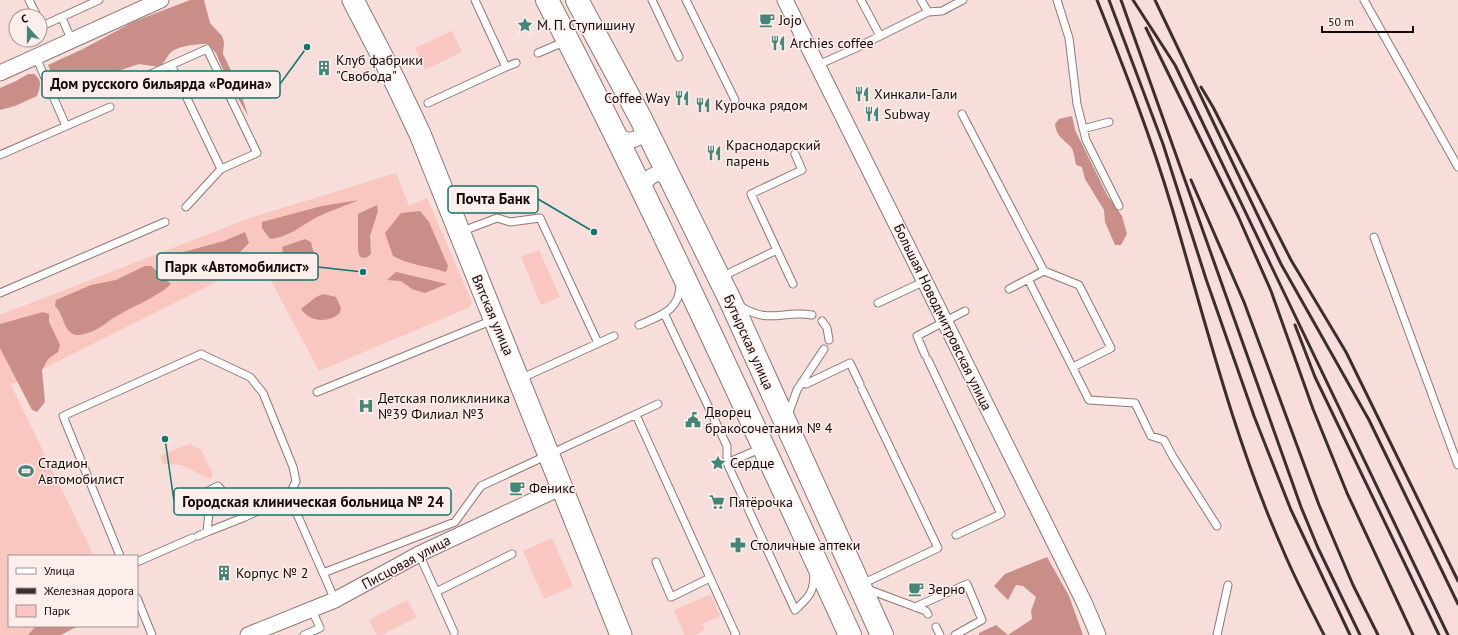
<svg xmlns="http://www.w3.org/2000/svg" width="1458" height="635" font-family="'PT Sans',sans-serif">
  <style>
    .green { fill: #f9c6c0 }
    .forest { fill: #c98e87 }
    .lines { fill: none; stroke-linecap: round; stroke-linejoin: round }
    .lane-casing { stroke: #8e7875; stroke-width: 9 }
    .street-casing { stroke: #8e7875; stroke-width: 17 }
    .secondary-casing { stroke: #8e7875; stroke-width: 23 }
    .primary-casing { stroke: #8e7875; stroke-width: 24 }
    .lane { stroke: #fff; stroke-width: 7 }
    .street { stroke: #fff; stroke-width: 15 }
    .secondary { stroke: #fff; stroke-width: 21 }
    .primary { stroke: #fff; stroke-width: 22 }
    .rail { stroke: #3a2f2e; stroke-width: 3 }
    .labels { text-anchor: middle; stroke-width: 3; stroke-linejoin: round; paint-order: stroke }
    .poi-label { font-size: 14px; fill: #130b0a; stroke: #fdeeec; text-anchor: start }
    .street-label { font-size: 14px; fill: #130b0a; stroke: #fdeeec }
    .leader { fill: none; stroke: #0f766e; stroke-width: 1.5 }
    .callout-dot { fill: #0f766e; stroke: #fdeeec; stroke-width: 1.5 }
    .callout { fill: #fdeeec; stroke: #0f766e; stroke-width: 1.5 }
    .callout-label { font-size: 15px; text-anchor: middle; font-weight: bold; fill: #130b0a }
  </style>
  <rect width="100%" height="100%" fill="#f7dedb"/>
  <path class="green" d="M452 31 462 52 425 70 415 48Z
    M396 173 409 206 427 198 472 302 470 307 319 371 260 260 11 385 94 556H9V626H55L37 635H0V315L250 218Z
    M539 250 560 297 541 305 521 257Z
    M190 444 201 450 213 474 210 479 181 465 164 464 162 462 161 457 163 454Z
    M552 538 573 586 544 599 523 551Z
    M711 594 720 616 702 624 705 630 694 635H685L674 610Z
    M407 600 417 617 382 635H377L369 620Z"/>
  <path class="forest" d="M190 0H204L210 23 222 36 224 42 223 54 239 87 248 116 226 77 216 53 208 44C198 44 180 45 171 52 166 57 165 63 159 67L139 64 66 88 55 82 48 65 83 49 133 22Z
    M28 74H34C43 81 40 86 37 96L15 106 0 110V88L16 81Z
    M1072 116 1075 130 1087 154 1107 195 1122 216 1127 234 1121 245H1115L1105 222 1104 210 1085 179 1082 167 1076 165C1075 160 1074 151 1071 147 1063 139 1056 136 1055 124L1059 119Z
    M359 200C345 206 329 211 315 218 300 227 288 237 270 239L262 228V222L322 206Z
    M377 205 378 211 370 236 371 254 366 258 360 257 358 251V214Z
    M420 211 429 222 448 266 446 272C428 266 409 265 393 256L385 233 401 213Z
    M245 232 249 243 231 261 219 264H200L182 271C175 268 174 264 171 257L176 254 224 241Z
    M305 239 311 242 314 254 311 260 306 263 294 260 283 253 282 247Z
    M145 266H151L171 284C155 299 134 305 115 317 109 320 104 326 97 329 91 332 80 337 73 334 64 330 63 313 55 306L56 300 91 285 116 280Z
    M396 272 447 284 425 293 412 289 401 281 387 280Z
    M323 294 336 297 341 308 339 314C327 323 310 322 301 309L316 297Z
    M43 312 49 314V322L60 345 58 352 48 359 42 370 45 402 37 412 32 410 0 348V324Z
    M1047 557 1069 596 1083 635H979V633L996 625 1008 635 1032 619 1031 611 1036 597 1023 586 1016 585 1008 600 994 586 1005 574Z
    M36 626H78L61 635H28Z"/>
  <g class="lines">
    <defs>
      <path id="lane" d="M29 0 37 16
        M475 0 506 67 516 63
        M652 0 679 57
        M686 0 735 100
        M861 0 880 36
        M921 0 928 12
        M1057 0 1069 38 1077 104 1086 140 1119 206
        M1364 0 1458 167
        M62 18 72 41
        M40 23 42 26 99 0
        M538 53 566 41
        M36 57 66 126
        M171 65 207 49 257 153 221 169
        M818 65 856 48 928 12 942 11 963 0
        M128 84 171 65 221 169 186 207
        M428 103 506 67
        M962 114 1044 271 1009 289
        M1083 129 1109 122
        M0 155 110 107
        M460 232 497 218 510 222 540 218 598 343
        M1374 237 1458 465
        M777 250 793 284
        M1044 271 1079 285 1111 348 1073 367
        M721 277 777 250 751 194 802 170 795 154
        M1028 279 1089 400 1135 403 1151 436 1164 440 1173 457 1217 526
        M0 293 165 222
        M878 303 925 281
        M740 306C770 325 782 310 812 315
        M664 313 727 446V463L795 610C809 597 814 593 814 573
        M822 321 827 328 829 340
        M639 325C659 316 680 311 680 285
        M925 355 917 336 965 311
        M928 360 1001 514 956 535
        M520 379 614 336
        M802 382 806 384 850 363 860 384
        M862 389 938 548 862 584
        M317 392 493 320
        M636 415 736 635
        M788 415 797 390 824 349
        M727 463 762 448
        M207 532 245 517
        M198 536 207 532 209 512 208 491 218 486 245 517 289 496 335 600
        M419 554 454 632
        M120 556 63 416 201 354 250 377 263 393 293 467 296 481 289 496
        M137 562 192 538
        M656 562 671 597 710 578
        M323 573 455 522 481 486 658 404
        M867 589 926 611 928 614
        M436 592 512 554
        M137 598 152 635
        M915 607 967 584 982 620 955 635
        M936 627 940 635
        M304 635 320 628 312 610
        M1217 635 1228 585"/>
      <path id="street" d="M785 0 1084 602 1098 635
        M0 73 161 0
        M614 132C626 147 648 140 642 120
        M645 195 644 185C650 173 664 169 672 181
        M248 635 335 600 419 554 562 487"/>
      <path id="secondary" d="M353 0 394 79 420 134 621 635"/>
      <path id="primary" d="M547 0C655 208 752 422 850 635
        M577 0 641 119 730 300 882 635"/>
    </defs>
    <use href="#lane" class="lane-casing"/>
    <use href="#street" class="street-casing"/>
    <use href="#secondary" class="secondary-casing"/>
    <use href="#primary" class="primary-casing"/>
    <use href="#lane" class="lane"/>
    <use href="#street" class="street"/>
    <use href="#secondary" class="secondary"/>
    <use href="#primary" class="primary"/>
    <path class="rail" d="M1097 0C1124 68 1151 137 1172 208 1205 321 1235 442 1283 550 1295 579 1310 607 1324 635
      M1109 0 1163 144 1206 279 1254 416 1291 510 1350 635
      M1121 0 1301 507 1318 548 1360 635
      M1133 0 1175 65 1448 635
      M1155 0 1281 264 1369 420 1458 604
      M1146 28 1238 216 1271 291 1313 409 1347 493 1413 635
      M1201 87 1213 107 1291 260 1346 352 1458 581
      M1191 180 1244 302 1319 505 1353 585 1378 635
      M1295 325 1315 377 1439 635"/>
  </g>
  <defs>
    <symbol id="cafe-bare" viewBox="-9 -9 18 18"><path d="M-5.5-4.5H6V0H3Q3 3.5 0 3.5H-2.5Q-5.5 3.5-5.5 0ZM3-3.2v2h1.7v-2ZM-6 4.5H4V6H-6Z" fill="#448677" stroke="#fdeeec" stroke-width="2.5" paint-order="stroke"/></symbol>
    <symbol id="sight-bare" viewBox="-9 -9 18 18"><path d="M0-6L1.8-2.2L6-1.7L2.9 1.2L3.7 5.4L0 3.3L-3.7 5.4L-2.9 1.2L-6-1.7L-1.8-2.2Z" fill="#448677" stroke="#fdeeec" stroke-width="2.5" paint-order="stroke"/></symbol>
    <symbol id="restaurant-bare" viewBox="-9 -9 18 18"><path d="M-5-6h1v4h1v-4h1v4h1v-4h1v5L-1.5 .5V6h-2V.5L-5-1ZM5-6V6H3V1.5H1.5Q1.5-4 5-6Z" fill="#448677" stroke="#fdeeec" stroke-width="2.5" paint-order="stroke"/></symbol>
    <symbol id="building-bare" viewBox="-9 -9 18 18"><path d="M-4-6H4V6H1V3H-1V6H-4ZM-2.5-4.3h1.7v1.8h-1.7ZM.8-4.3h1.7v1.8H.8ZM-2.5-1h1.7V.8h-1.7ZM.8-1h1.7V.8H.8Z" fill="#448677" stroke="#fdeeec" stroke-width="2.5" paint-order="stroke"/></symbol>
    <symbol id="hospital-bare" viewBox="-9 -9 18 18"><path d="M-5-5h3v3.5h4V-5h3V5h-3V1.5h-4V5h-3Z" fill="#448677" stroke="#fdeeec" stroke-width="2.5" paint-order="stroke"/></symbol>
    <symbol id="civic-bare" viewBox="-9 -9 18 18"><path d="M-.6-6.5H3V-4.5H.6V-3L4-1V1h2V6H-6V1h2V-1L-.6-3ZM-1.2 2.5V6h2.4V2.5Z" fill="#448677" stroke="#fdeeec" stroke-width="2.5" paint-order="stroke"/></symbol>
    <symbol id="stadium-bare" viewBox="-9 -9 18 18"><path d="M0-5a6.5 5 0 1 0 0 10a6.5 5 0 1 0 0-10ZM-3.5-1.8h7v3.6h-7Z" fill="#448677" stroke="#fdeeec" stroke-width="2.5" paint-order="stroke"/></symbol>
    <symbol id="supermarket-bare" viewBox="-9 -9 18 18"><path d="M-6-5.5h2.5l.6 2H6L4.5 2H-2.5L-4.4-4H-6ZM-1.5 3.2a1.3 1.3 0 1 0 .1 0ZM3 3.2a1.3 1.3 0 1 0 .1 0Z" fill="#448677" stroke="#fdeeec" stroke-width="2.5" paint-order="stroke"/></symbol>
    <symbol id="pharmacy-bare" viewBox="-9 -9 18 18"><path d="M-2-6h4v4h4v4h-4v4h-4v-4h-4v-4h4Z" fill="#448677" stroke="#fdeeec" stroke-width="2.5" paint-order="stroke"/></symbol>
  </defs>
  <g fill-rule="evenodd">
    <use href="#cafe-bare" x="756" y="9" width="22" height="22"/>
    <use href="#sight-bare" x="514" y="14" width="22" height="22"/>
    <use href="#restaurant-bare" x="767" y="32" width="22" height="22"/>
    <use href="#building-bare" x="313" y="57" width="22" height="22"/>
    <use href="#restaurant-bare" x="851" y="83" width="22" height="22"/>
    <use href="#restaurant-bare" x="671" y="87" width="22" height="22"/>
    <use href="#restaurant-bare" x="692" y="94" width="22" height="22"/>
    <use href="#restaurant-bare" x="861" y="103" width="22" height="22"/>
    <use href="#restaurant-bare" x="703" y="142" width="22" height="22"/>
    <use href="#hospital-bare" x="355" y="395" width="22" height="22"/>
    <use href="#civic-bare" x="682" y="409" width="22" height="22"/>
    <use href="#sight-bare" x="707" y="452" width="22" height="22"/>
    <use href="#stadium-bare" x="15" y="460" width="22" height="22"/>
    <use href="#cafe-bare" x="506" y="477" width="22" height="22"/>
    <use href="#supermarket-bare" x="706" y="491" width="22" height="22"/>
    <use href="#pharmacy-bare" x="727" y="534" width="22" height="22"/>
    <use href="#building-bare" x="213" y="562" width="22" height="22"/>
    <use href="#cafe-bare" x="905" y="578" width="22" height="22"/>
  </g>
  <g class="labels">
    <g class="poi-label">
      <text x="779" y="25">Jojo</text>
      <text x="537" y="30">М. П. Ступишину</text>
      <text x="790" y="48">Archies coffee</text>
      <text x="336" y="65">Клуб фабрики<tspan x="336" dy="16">"Свобода"</tspan></text>
      <text x="874" y="99">Хинкали-Гали</text>
      <text x="670" y="103" text-anchor="end">Coffee Way</text>
      <text x="715" y="110">Курочка рядом</text>
      <text x="884" y="119">Subway</text>
      <text x="726" y="150">Краснодарский<tspan x="726" dy="16">парень</tspan></text>
      <text x="378" y="403">Детская поликлиника<tspan x="378" dy="16">№39 Филиал №3</tspan></text>
      <text x="705" y="417">Дворец<tspan x="705" dy="16">бракосочетания № 4</tspan></text>
      <text x="38" y="468">Стадион<tspan x="38" dy="16">Автомобилист</tspan></text>
      <text x="730" y="468">Сердце</text>
      <text x="529" y="493">Феникс</text>
      <text x="729" y="507">Пятёрочка</text>
      <text x="750" y="550">Столичные аптеки</text>
      <text x="236" y="578">Корпус № 2</text>
      <text x="928" y="594">Зерно</text>
    </g>
    <g class="street-label">
      <text transform="translate(493 315) rotate(67)" y="5">Вятская улица</text>
      <text transform="translate(943 317) rotate(64)" y="5">Большая Новодмитровская улица</text>
      <text transform="translate(749 342) rotate(66)" y="5">Бутырская улица</text>
      <text transform="translate(406 562) rotate(-28)" y="5">Писцовая улица</text>
    </g>
  </g>
  <path class="leader" d="M307 47L280 84M594 232L538 199M363 272L318 267M165 439L174 501"/>
  <g class="callout-dot">
    <circle cx="307" cy="47" r="4"/>
    <circle cx="594" cy="232" r="4"/>
    <circle cx="363" cy="272" r="4"/>
    <circle cx="165" cy="439" r="4"/>
  </g>
  <g class="callout">
    <rect x="42" y="71" width="238" height="27" rx="4"/>
    <rect x="448" y="186" width="90" height="27" rx="4"/>
    <rect x="157" y="253" width="161" height="27" rx="4"/>
    <rect x="174" y="488" width="277" height="27" rx="4"/>
  </g>
  <g class="callout-label">
    <text x="161" y="89">Дом русского бильярда «Родина»</text>
    <text x="493" y="204">Почта Банк</text>
    <text x="237" y="272">Парк «Автомобилист»</text>
    <text x="313" y="507">Городская клиническая больница № 24</text>
  </g>
  <rect x="8" y="555" width="130" height="72" fill="#fdeeec" stroke="#9f9392"/>
  <rect x="16" y="568" width="20" height="6" fill="#ffffff" stroke="#9f9392"/>
  <text x="44" y="575" font-size="12" fill="#130b0a">Улица</text>
  <rect x="16" y="588" width="20" height="6" fill="#3a2f2e" stroke="#9f9392"/>
  <text x="44" y="595" font-size="12" fill="#130b0a">Железная дорога</text>
  <rect x="16" y="605" width="20" height="12" fill="#f9c6c0" stroke="#9f9392"/>
  <text x="44" y="615" font-size="12" fill="#130b0a">Парк</text>
  <g transform="translate(28 28) rotate(339)"><circle r="19" fill="#fdeeec" stroke="#9f9392"/>
  <path d="M0-3L7 15L0 10L-7 15Z" fill="#448677"/>
  <text y="-6" font-size="11" font-weight="bold" text-anchor="middle" fill="#130b0a">С</text>
  </g>
  <path d="M1322 26v6h91v-6" fill="none" stroke="#130b0a" stroke-width="2"/>
  <text x="1328" y="26" font-size="12" fill="#130b0a" stroke="#fdeeec" stroke-width="3" paint-order="stroke">50 m</text>
</svg>
